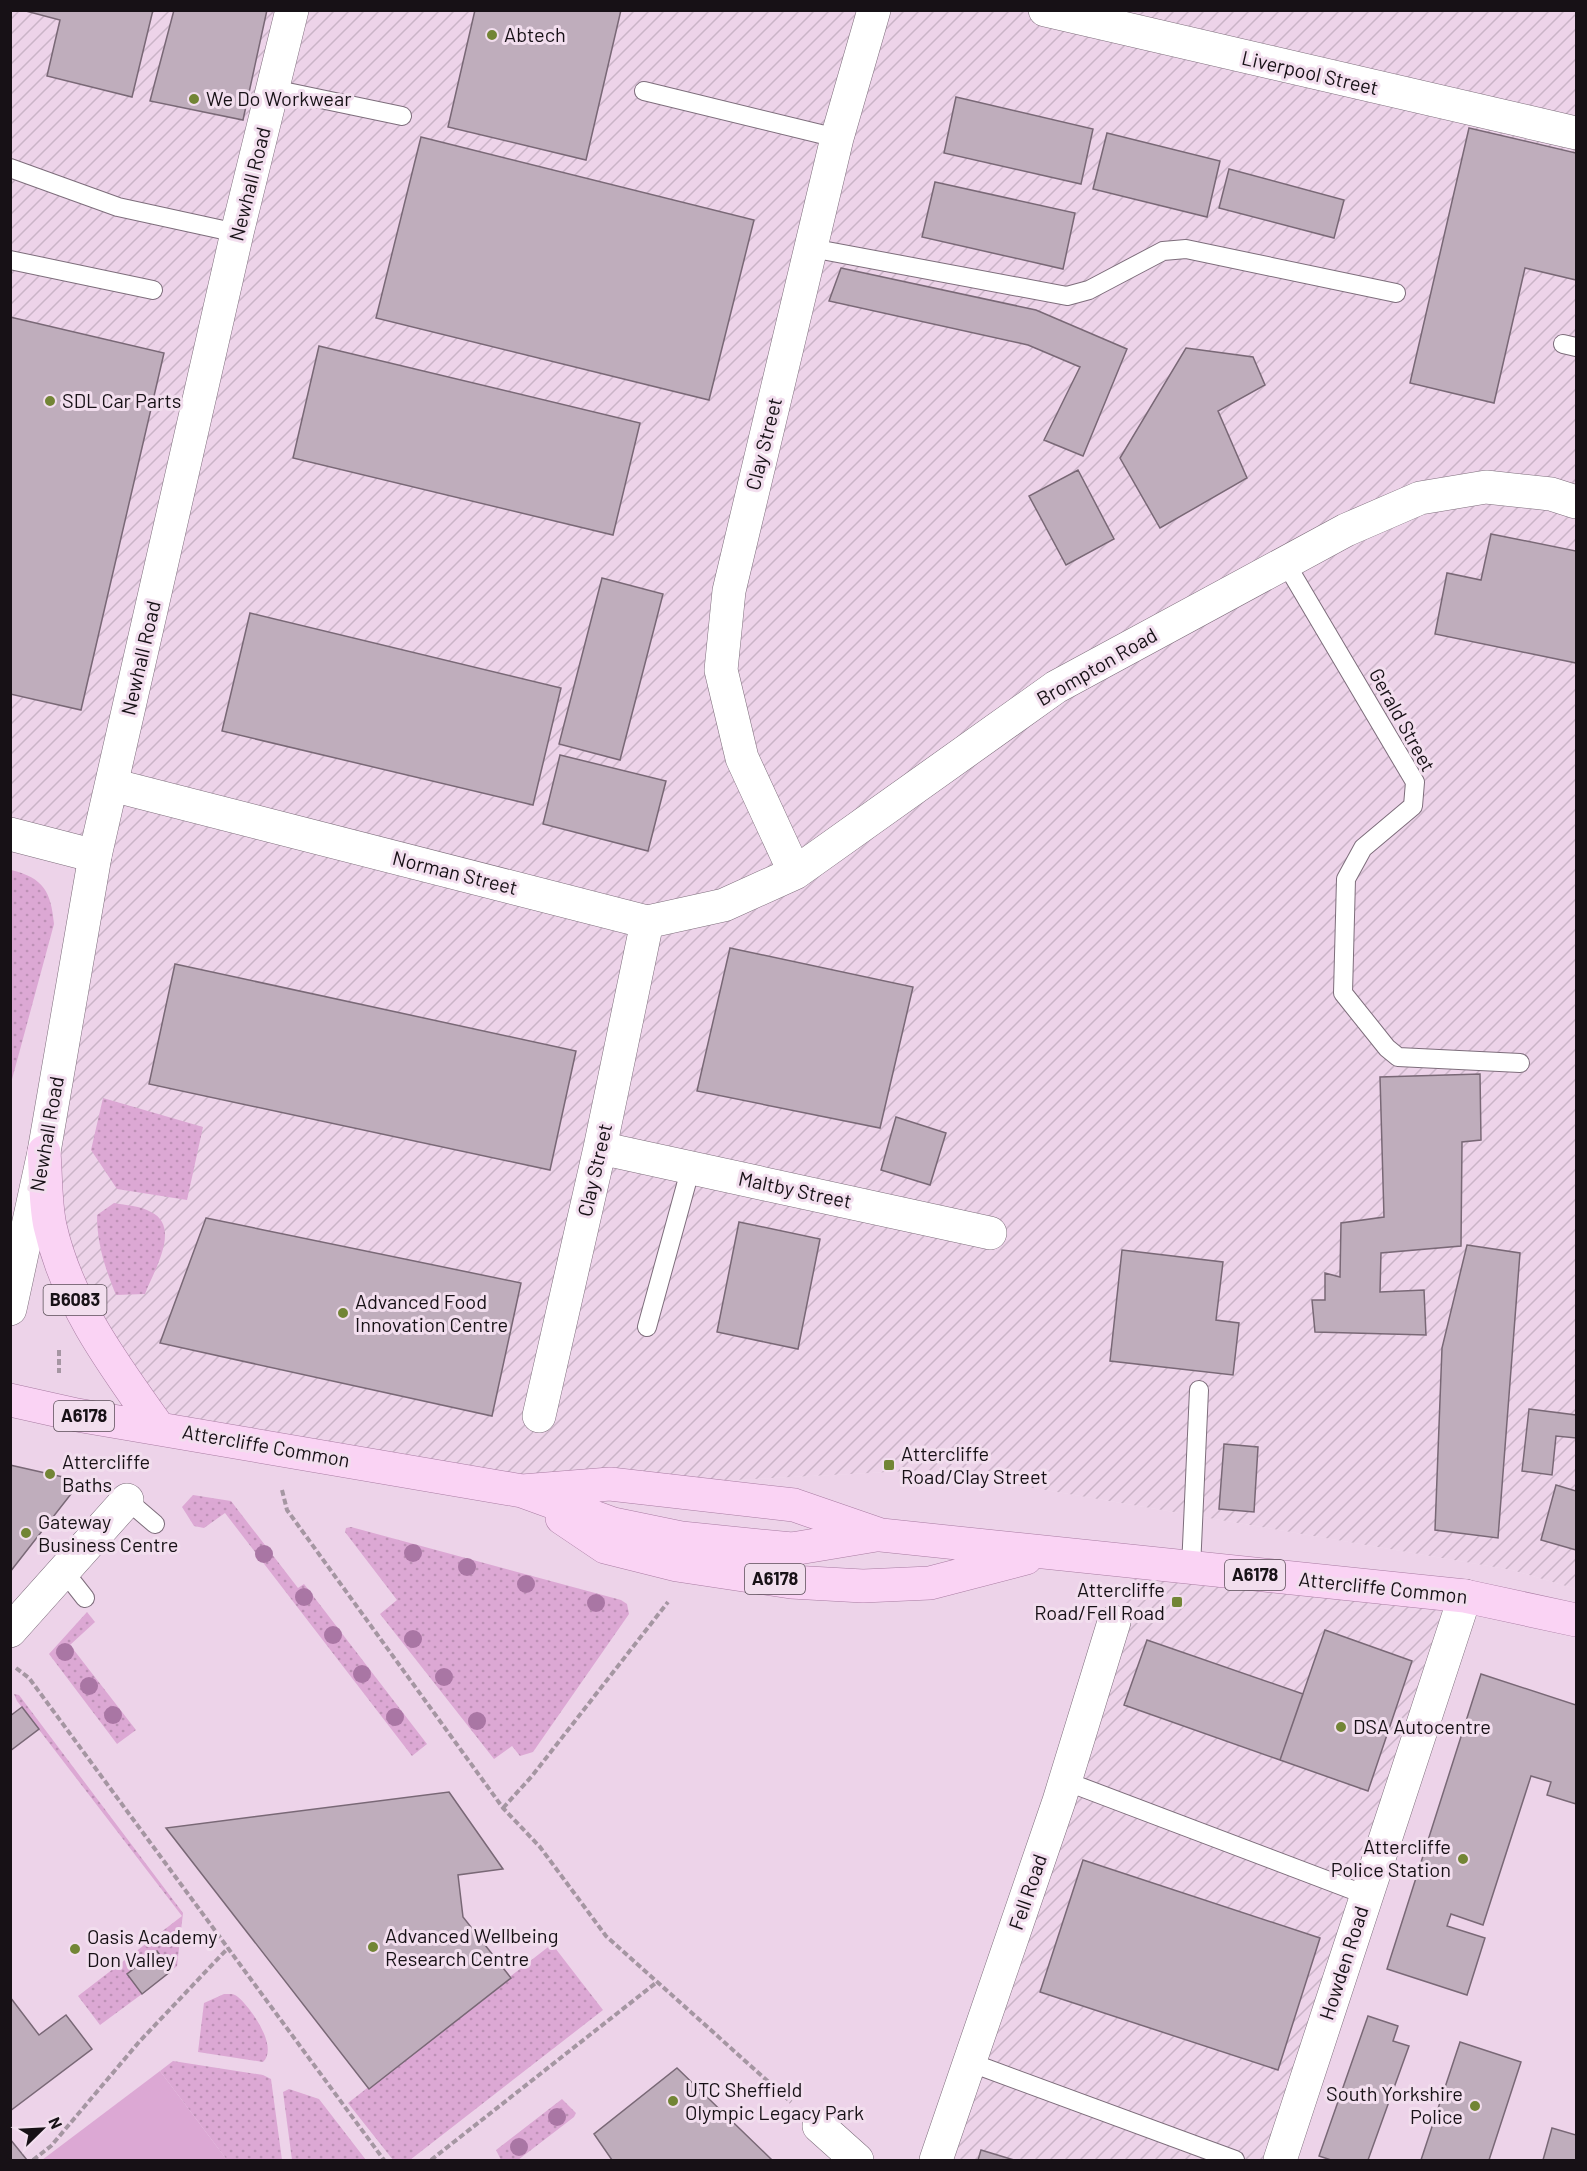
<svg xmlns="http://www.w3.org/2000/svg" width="1587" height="2171" font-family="Barlow,sans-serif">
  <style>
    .built { fill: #edd3e9 }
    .industrial { fill: url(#industrial-furrows) }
    .grass { fill: url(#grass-dots) }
    .park { fill: #dca8d4 }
    .building { fill: #bfadbc; stroke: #796876; stroke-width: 1.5 }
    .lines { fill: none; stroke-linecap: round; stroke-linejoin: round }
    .lane-casing { stroke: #7d6d7b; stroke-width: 20 }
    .street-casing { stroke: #7d6d7b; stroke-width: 34 }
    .secondary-casing { stroke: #7d6d7b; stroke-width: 34 }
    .primary-casing { stroke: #a87ca2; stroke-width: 34 }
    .path { stroke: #a596a2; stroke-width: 4; stroke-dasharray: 6 3; stroke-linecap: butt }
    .lane { stroke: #fff; stroke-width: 18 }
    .street { stroke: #fff; stroke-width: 33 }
    .secondary { stroke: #fff; stroke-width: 33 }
    .primary { stroke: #fad3f4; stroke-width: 33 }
    .tree { fill: #a976a4 }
    .poi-dot { fill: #728535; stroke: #f2deee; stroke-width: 2 }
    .labels { text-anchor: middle; stroke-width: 6; stroke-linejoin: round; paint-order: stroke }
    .shield { fill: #f2deee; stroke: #594e57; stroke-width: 1.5 }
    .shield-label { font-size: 18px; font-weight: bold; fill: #171116 }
    .poi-label { font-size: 20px; fill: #171116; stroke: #f2deee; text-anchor: start }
    .street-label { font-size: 20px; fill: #171116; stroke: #f2deee }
  </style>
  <defs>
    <pattern id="industrial-furrows" width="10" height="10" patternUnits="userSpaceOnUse" patternTransform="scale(1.5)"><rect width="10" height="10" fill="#edd3e9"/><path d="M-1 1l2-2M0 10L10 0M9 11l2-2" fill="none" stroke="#cab4c7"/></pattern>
    <pattern id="grass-dots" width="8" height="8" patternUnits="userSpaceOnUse" patternTransform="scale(1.5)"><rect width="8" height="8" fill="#dca8d4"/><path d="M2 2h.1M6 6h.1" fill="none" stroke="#bc90b5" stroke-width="1.8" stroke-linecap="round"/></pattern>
  </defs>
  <rect width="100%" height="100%" fill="#f2deee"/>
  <path class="built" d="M10 834 95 856 522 1491 929 1470 1512 1570 1576 1589V2160H11Z"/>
  <path class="industrial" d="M10 11H1576V1589L1512 1570 929 1470 522 1491 158 1427 50 1225 95 857 11 834Z
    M1128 1562 1465 1596 1280 2160H936L1117 1608Z"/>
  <path class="grass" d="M11 870C44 878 51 892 54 924L11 1083Z
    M103 1098 203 1127 187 1200 117 1189 91 1150Z
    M114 1203C125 1205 141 1206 151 1212 182 1227 153 1272 145 1294L116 1295C105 1268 97 1244 97 1215Z
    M193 1495 231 1501 298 1588 304 1584 427 1744 412 1756 225 1513 204 1528 194 1526 182 1507Z
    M351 1527 621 1600 627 1604 629 1614 533 1752 520 1756 512 1746 494 1759 380 1614 397 1600 345 1532 346 1528Z
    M87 1612 95 1622 70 1645 136 1730 117 1744 49 1654Z
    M14 1694 19 1695 183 1913 177 1966 171 1971 157 1951 142 1994 100 2025 78 1996 182 1916 17 1701Z
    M552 1944 603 2010 410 2160H393L348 2103Z
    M224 1994C229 1994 234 1993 238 1997 251 2008 279 2047 263 2062L198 2052 204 2003Z
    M173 2061 263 2075 271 2079 282 2160H227L160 2071Z
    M289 2089 319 2099 366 2160H292L283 2092Z
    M562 2099 576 2113 574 2117 518 2160H501L496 2150Z"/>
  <path class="park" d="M160 2071 227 2160H42Z"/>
  <path class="building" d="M22 10H153L132 97 47 76 60 20Z
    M174 10H267L243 120 150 101Z
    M475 10H621L586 160 448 127Z
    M956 97 1093 129 1081 184 944 153Z
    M1469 128 1576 153V280L1525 268 1494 403 1410 383Z
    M1107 133 1220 161 1207 217 1093 189Z
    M421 137 754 220 709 400 376 318Z
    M1229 169 1344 200 1334 238 1219 208Z
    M935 182 1075 213 1063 269 922 237Z
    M841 268 1036 310 1127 349 1083 456 1044 440 1080 367 1028 345 829 301Z
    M10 317 164 353 81 710 10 694Z
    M319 346 640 423 613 535 293 458Z
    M1186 348 1253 357 1265 385 1218 411 1247 478 1160 528 1120 458Z
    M1078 470 1114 539 1066 565 1029 496Z
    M1491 534 1576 551V663L1435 634 1447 573 1481 580Z
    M602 578 663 594 620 760 559 744Z
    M250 613 561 688 533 805 222 731Z
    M560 755 666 781 648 851 543 824Z
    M730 948 913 987 880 1128 697 1091Z
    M175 964 576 1051 550 1170 149 1084Z
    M1480 1074 1481 1140 1462 1142 1461 1246 1381 1253 1380 1292 1424 1290 1426 1335 1315 1332 1312 1300H1325V1273L1340 1277 1341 1223 1384 1217 1380 1077Z
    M896 1117 946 1133 930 1185 881 1170Z
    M206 1218 521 1283 492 1416 160 1343Z
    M739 1222 820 1239 798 1349 717 1332Z
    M1467 1245 1520 1253 1498 1538 1435 1530 1442 1348Z
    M1122 1250 1223 1262 1216 1320 1239 1323 1233 1375 1110 1361Z
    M1529 1409 1576 1415V1438L1556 1436 1552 1475 1522 1471Z
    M1224 1444 1258 1447 1254 1512 1219 1509Z
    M10 1465 63 1477 71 1483V1494L10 1572Z
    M1556 1485 1576 1491V1550L1541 1540Z
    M1325 1630 1412 1661 1368 1791 1280 1760Z
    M1147 1640 1303 1694 1280 1760 1124 1705Z
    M1481 1674 1576 1705V1804L1547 1795 1551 1782 1531 1776 1483 1925 1451 1914 1447 1926 1485 1938 1467 1995 1387 1969Z
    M22 1707 39 1729 10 1751V1716Z
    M449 1792 503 1869 458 1875 463 1917 511 1978 369 2089 166 1828Z
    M1083 1860 1320 1938 1278 2070 1040 1992Z
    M157 1951 171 1971 142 1994 127 1974Z
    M10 1997 39 2035 66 2015 92 2049 10 2111Z
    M1368 2016 1398 2026 1393 2041 1409 2046 1368 2160H1331L1319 2156Z
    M1460 2042 1521 2062 1489 2160H1421Z
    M677 2068 772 2160H612L594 2134Z
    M1552 2128 1576 2135V2160H1543Z
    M10 2139 27 2160H10Z
    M981 2150 1014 2160H978Z"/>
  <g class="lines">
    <defs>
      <path id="lane" d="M273 89 402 116
        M644 91 837 138
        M10 168 118 207 237 233
        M811 248 1067 296 1089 290 1163 251 1186 249 1396 293
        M10 260 153 290
        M1563 344 1576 347
        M1285 562 1415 782 1413 806 1363 848 1346 879 1343 993 1387 1048 1398 1057 1520 1063
        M647 1327 691 1167
        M127 1500 155 1524
        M1191 1568 1199 1390
        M63 1570 85 1598
        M1065 1781 1366 1895
        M969 2062 1235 2160"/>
      <path id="street" d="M1045 10 1576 133
        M112 785 647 922 724 905 795 873 1056 687 1346 530 1420 498 1486 487 1551 494 1576 502
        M10 834 95 856
        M795 873 742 758 721 670 729 591 837 138 874 10
        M600 1148 990 1233
        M539 1416 600 1148 647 922
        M10 1631 127 1500
        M819 2126 857 2160
        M936 2160 1059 1801 1114 1622
        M1280 2160 1465 1596"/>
      <path id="secondary" d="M10 1309 44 1152 95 856 237 233 292 10"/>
      <path id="primary" d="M44 1152C46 1176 45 1202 50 1226 67 1302 113 1364 158 1427
        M10 1400 77 1415 522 1491 613 1524 681 1538 792 1549 876 1535
        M522 1491 610 1484 794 1505 881 1535 1465 1596 1576 1620
        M562 1518 605 1547 677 1565 791 1582 863 1586 930 1583 1026 1558"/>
    </defs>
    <use href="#lane" class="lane-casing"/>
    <use href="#street" class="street-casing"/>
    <use href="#secondary" class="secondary-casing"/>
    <use href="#primary" class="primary-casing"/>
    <path class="path" d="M59 1350V1373
      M282 1490 287 1510 503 1808 540 1847 606 1936 791 2102
      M16 1668 29 1678 384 2160
      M503 1808 532 1776 668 1602
      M33 2160 51 2146 139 2042 228 1948
      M431 2160 657 1982"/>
    <use href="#lane" class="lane"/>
    <use href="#street" class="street"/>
    <use href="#secondary" class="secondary"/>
    <use href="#primary" class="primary"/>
  </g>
  <g class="tree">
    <circle cx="413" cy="1553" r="9"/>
    <circle cx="264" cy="1554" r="9"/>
    <circle cx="467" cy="1567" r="9"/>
    <circle cx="526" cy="1584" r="9"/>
    <circle cx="304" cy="1597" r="9"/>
    <circle cx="596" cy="1603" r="9"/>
    <circle cx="333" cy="1635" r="9"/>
    <circle cx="413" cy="1639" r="9"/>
    <circle cx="65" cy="1652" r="9"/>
    <circle cx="362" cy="1674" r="9"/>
    <circle cx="444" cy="1677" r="9"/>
    <circle cx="89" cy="1686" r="9"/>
    <circle cx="113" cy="1715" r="9"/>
    <circle cx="395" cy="1717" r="9"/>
    <circle cx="477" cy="1721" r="9"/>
    <circle cx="557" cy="2117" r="9"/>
    <circle cx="519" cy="2147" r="9"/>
  </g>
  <g class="poi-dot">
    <circle cx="492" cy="35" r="6"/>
    <circle cx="194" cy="99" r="6"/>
    <circle cx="50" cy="401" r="6"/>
    <circle cx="343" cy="1313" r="6"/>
    <rect x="883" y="1459" width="12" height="12" rx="3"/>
    <circle cx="50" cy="1474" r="6"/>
    <circle cx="26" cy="1533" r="6"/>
    <rect x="1171" y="1596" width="12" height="12" rx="3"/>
    <circle cx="1341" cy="1727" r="6"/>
    <circle cx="1463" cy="1859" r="6"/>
    <circle cx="373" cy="1947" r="6"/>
    <circle cx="75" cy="1949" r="6"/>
    <circle cx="673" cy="2101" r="6"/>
    <circle cx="1475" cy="2106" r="6"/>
  </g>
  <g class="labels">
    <g class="shield">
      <rect x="43.5" y="1285" width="63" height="30" rx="4.5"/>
      <rect x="54" y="1401" width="60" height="30" rx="4.5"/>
      <rect x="1225" y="1560" width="60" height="30" rx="4.5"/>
      <rect x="745" y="1564" width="60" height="30" rx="4.5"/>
    </g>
    <g class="shield-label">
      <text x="75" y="1306">B6083</text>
      <text x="84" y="1422">A6178</text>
      <text x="1255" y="1581">A6178</text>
      <text x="775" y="1585">A6178</text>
    </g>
    <g class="poi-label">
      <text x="504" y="42">Abtech</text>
      <text x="206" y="106">We Do Workwear</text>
      <text x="62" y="408">SDL Car Parts</text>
      <text x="355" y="1309">Advanced Food<tspan x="355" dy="23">Innovation Centre</tspan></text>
      <text x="901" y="1461">Attercliffe<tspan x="901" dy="23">Road/Clay Street</tspan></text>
      <text x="62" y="1469">Attercliffe<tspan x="62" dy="23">Baths</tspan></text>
      <text x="38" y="1529">Gateway<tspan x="38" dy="23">Business Centre</tspan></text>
      <text x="1165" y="1597" text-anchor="end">Attercliffe<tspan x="1165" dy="23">Road/Fell Road</tspan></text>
      <text x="1353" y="1734">DSA Autocentre</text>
      <text x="1451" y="1854" text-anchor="end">Attercliffe<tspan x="1451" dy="23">Police Station</tspan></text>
      <text x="385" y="1943">Advanced Wellbeing<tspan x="385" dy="23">Research Centre</tspan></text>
      <text x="87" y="1944">Oasis Academy<tspan x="87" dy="23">Don Valley</tspan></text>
      <text x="685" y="2097">UTC Sheffield<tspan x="685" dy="23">Olympic Legacy Park</tspan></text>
      <text x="1463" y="2101" text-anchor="end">South Yorkshire<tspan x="1463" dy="23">Police</tspan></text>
    </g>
    <g class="street-label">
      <text transform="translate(1310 73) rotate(13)" y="7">Liverpool Street</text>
      <text transform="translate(250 184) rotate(-76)" y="7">Newhall Road</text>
      <text transform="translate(764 444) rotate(-76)" y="7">Clay Street</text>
      <text transform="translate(141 658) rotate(-77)" y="7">Newhall Road</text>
      <text transform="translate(1097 667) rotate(-30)" y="7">Brompton Road</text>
      <text transform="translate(1402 720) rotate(61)" y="7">Gerald Street</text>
      <text transform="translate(455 873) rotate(14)" y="7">Norman Street</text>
      <text transform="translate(47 1134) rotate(-80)" y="7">Newhall Road</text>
      <text transform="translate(595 1170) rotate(-77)" y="7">Clay Street</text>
      <text transform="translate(795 1190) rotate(12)" y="7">Maltby Street</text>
      <text transform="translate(266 1446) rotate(10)" y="7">Attercliffe Common</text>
      <text transform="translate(1383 1588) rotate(6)" y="7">Attercliffe Common</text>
      <text transform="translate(1028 1892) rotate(-71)" y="7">Fell Road</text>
      <text transform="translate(1344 1963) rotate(-72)" y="7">Howden Road</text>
    </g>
  </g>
  <rect width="1587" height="2171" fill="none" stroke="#171116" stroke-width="24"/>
  <g transform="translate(42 2129) rotate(66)" stroke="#f2deee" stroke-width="4.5" paint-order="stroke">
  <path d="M0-4.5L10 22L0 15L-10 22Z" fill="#171116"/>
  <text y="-9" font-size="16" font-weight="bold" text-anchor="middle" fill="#171116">N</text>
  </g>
</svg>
